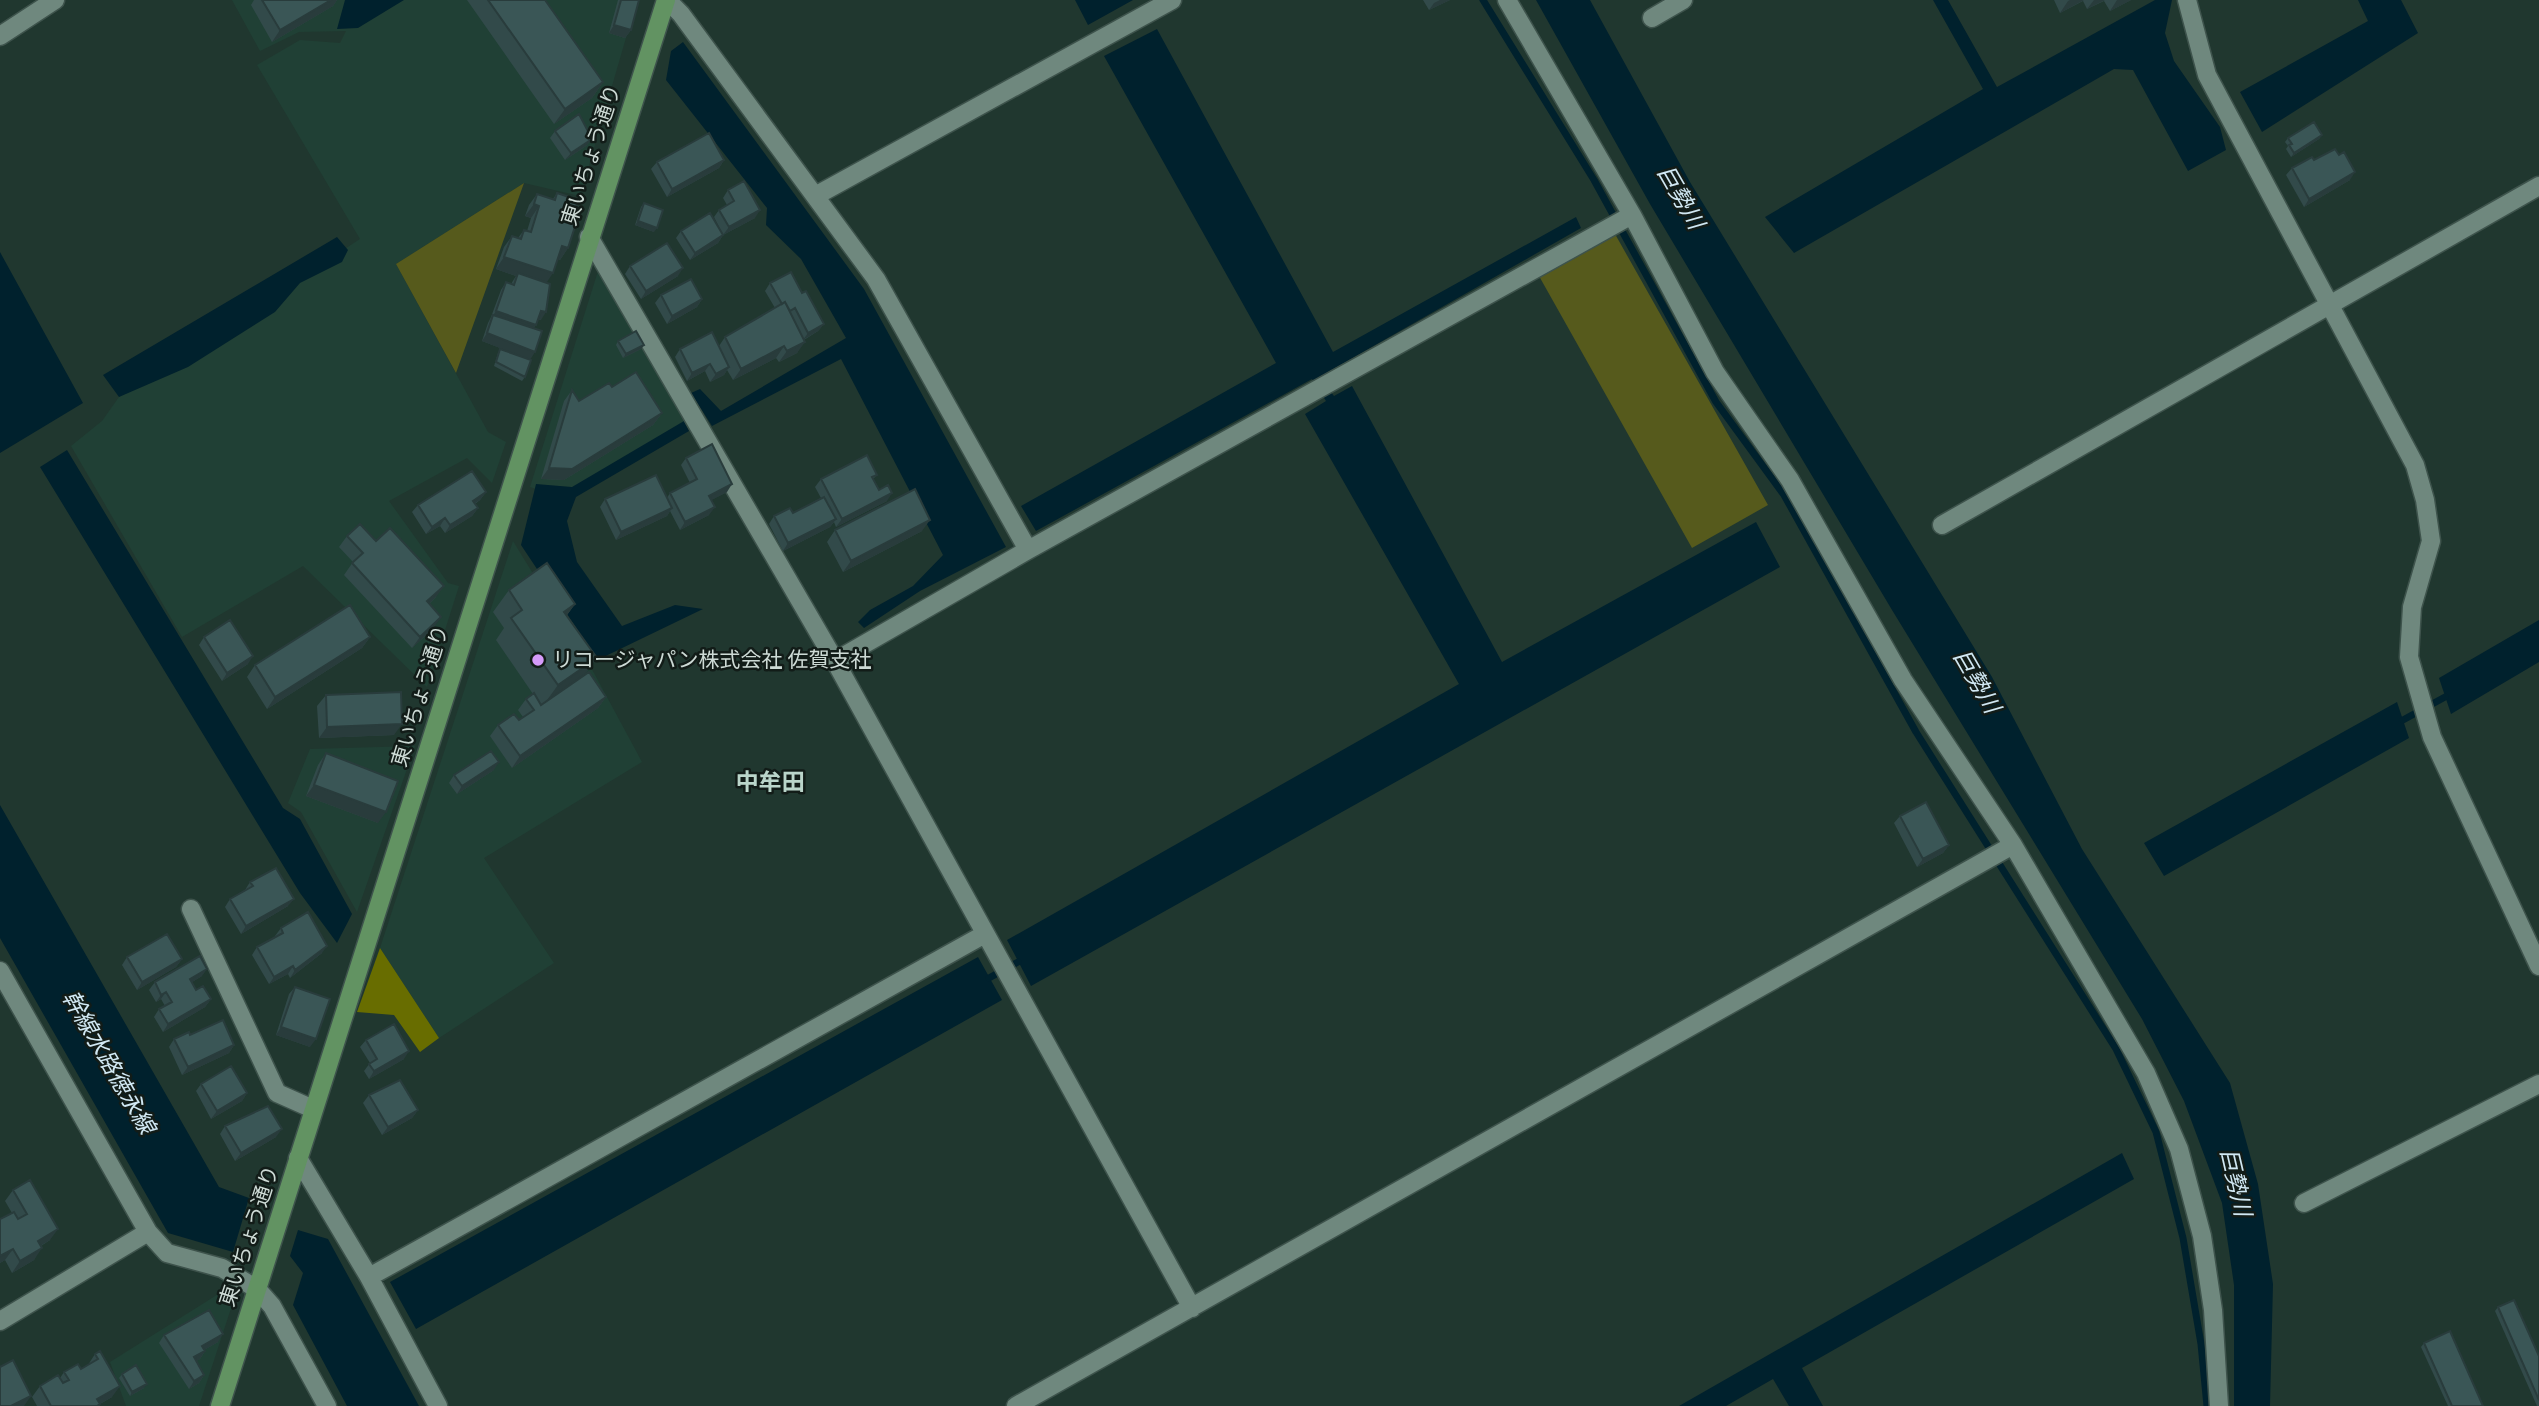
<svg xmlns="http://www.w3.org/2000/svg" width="2539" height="1406" font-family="'IBM Plex Serif','Noto Sans JP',serif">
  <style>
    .built { fill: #204035 }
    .green { fill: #565a1c }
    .forest { fill: #686d00 }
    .water { fill: #00212d }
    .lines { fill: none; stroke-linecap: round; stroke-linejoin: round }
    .stream { stroke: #00212d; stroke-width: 7 }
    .minor-casing { stroke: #3e534c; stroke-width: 21 }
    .major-casing { stroke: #3e534c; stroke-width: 21 }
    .minor { stroke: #6f887e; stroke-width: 18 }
    .major { stroke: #629362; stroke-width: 18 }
    .wall { fill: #324a4a }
    .shaded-wall { fill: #293c3c }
    .building { fill: #3a5656; stroke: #293c3c; stroke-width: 2 }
    .poi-dot { fill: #d59bfa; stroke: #121c18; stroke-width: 2.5 }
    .labels { text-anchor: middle; stroke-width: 5; stroke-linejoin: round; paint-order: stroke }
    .street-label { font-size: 21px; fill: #cddad5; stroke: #121c18 }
    .poi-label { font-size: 21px; fill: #cddad5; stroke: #121c18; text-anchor: start }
    .water-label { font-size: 23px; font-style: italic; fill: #d1e8f3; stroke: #121c18 }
    .neighbourhood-label { font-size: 23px; font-weight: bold; fill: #bad5ca; stroke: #121c18 }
  </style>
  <rect width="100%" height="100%" fill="#20372f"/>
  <path class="built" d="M232 0H637L580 196 524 183 396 264 488 432 506 442 492 483 467 458 389 501 448 583 459 586 427 687 303 566 182 637 71 446 102 421 119 397 360 239 257 65 300 40 340 43 346 31 299 32 260 51Z
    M599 268 692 425 562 498 530 487Z
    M513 541 594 673 642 762 484 858 554 963 439 1038 380 948Z
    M415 746 357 912 301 812 288 803 310 749Z
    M228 1288 235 1296 199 1406H126L110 1362Z"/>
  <path class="green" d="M524 183 456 373 396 264Z
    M1615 234 1768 505 1692 548 1539 276Z"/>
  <path class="forest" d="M380 948 439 1038 420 1052 394 1015 357 1012Z"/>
  <path class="water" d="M345 0H404L358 28 337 29Z
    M1075 0H1133L1088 25Z
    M1536 0H1590L1690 182 1992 677 2082 849 2230 1083 2258 1184 2273 1284 2270 1406H2234V1285L2222 1203 2184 1101 2142 1019 1892 610 1650 204Z
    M1933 0H1948L1997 87 2155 0H2172L2165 33 2174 61 2220 127 2226 150 2188 171 2133 70 2114 69 1794 253 1765 217 1983 89Z
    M2358 0H2401L2418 33 2262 132 2240 92 2368 21Z
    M1157 29 1333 352 1576 217 1581 228 1319 377 1334 396 1352 386 1502 662 1756 522 1780 567 1031 986 1007 940 1459 684 1305 414 1326 401 1312 379 1036 531 1021 506 1276 363 1104 56Z
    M683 42 864 289 1006 547 920 591 864 628 858 622 870 610 913 586 943 555 841 359 712 426 691 393 700 389 721 411 846 338 801 259 766 225 767 208 666 80 671 51Z
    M337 237 348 250 342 262 300 283 275 312 188 367 119 397 103 375Z
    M0 252 83 403 0 453Z
    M684 421 689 431 576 497 567 521 577 562 622 626 675 605 703 609 587 665 577 629 521 545 536 484 572 487Z
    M67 450 283 808 300 819 352 914 337 943 300 893 40 467Z
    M2539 620V662L2451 714 2439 678Z
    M2397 702 2409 738 2164 876 2144 843Z
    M0 805 219 1187 249 1198 233 1252 168 1233 0 938Z
    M978 957 1002 1000 416 1329 390 1282Z
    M2122 1153 2134 1179 1802 1368 1823 1406H1789L1773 1379 1726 1406H1679Z
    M298 1230 328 1239 419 1406H347L293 1305 303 1273 290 1256Z"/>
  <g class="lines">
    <path class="stream" d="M1483 0 1594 180 1716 402 1784 495 1916 732 2116 1049 2156 1132 2183 1238 2201 1344 2207 1406
      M2403 720 2445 697
      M989 978 1018 962"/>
    <defs>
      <path id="minor" d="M667 0 681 14 876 279 1028 550
        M2187 0 2207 75 2415 465 2425 500 2431 541 2412 607 2409 657 2432 737 2539 966
        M1652 18 1683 0
        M0 36 55 0
        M817 195 1172 0
        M1632 215 1715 372 1790 480 1903 680 2013 845 2146 1073 2179 1149 2202 1236 2213 1310 2219 1406
        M589 237 835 661 1192 1308
        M1942 525 2539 186
        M835 661 1028 550 1632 215 1507 0
        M191 909 277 1093 313 1109
        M0 971 148 1232 167 1253 222 1268 257 1289 272 1306 327 1406
        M298 1158 369 1277 438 1406
        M2304 1203 2539 1084
        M369 1277 985 934
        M0 1321 148 1232
        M1016 1406 2013 845"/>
      <path id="major" d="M220 1406 666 0"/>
    </defs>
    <use href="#minor" class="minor-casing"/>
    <use href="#major" class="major-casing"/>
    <use href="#minor" class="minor"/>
    <use href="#major" class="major"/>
  </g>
  <path class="wall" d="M254 0H337L333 6 272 42 251 5Z
    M467 0H545L603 82 592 98 554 124Z
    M618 0H639L631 30 625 38 609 33Z
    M1423 0H1450L1429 10Z
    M2054 0H2131L2110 11 2104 1 2087 9 2083 1 2060 13Z
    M555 131 592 139 586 146 565 160 550 138Z
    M2322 135 2319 139 2291 157 2286 149 2288 146 2285 142 2288 138Z
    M724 160 719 168 667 197 651 169 657 162Z
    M2314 160 2350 180 2304 207 2286 175 2292 168Z
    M728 190 755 218 723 235 718 243 690 260 676 238 681 231H721L714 217 719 210 727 205 723 198Z
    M557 193 576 207 568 248 560 260 558 259 546 283 541 320 538 319 534 328 530 359 525 377 522 381 494 366 498 353 500 349 526 358 482 341 488 323 491 317 501 290 506 282 511 284 516 276 496 269 504 247 512 236 518 238 524 230 527 231 531 218 525 216 529 205 537 194 553 199Z
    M644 203 654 232 635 225 641 207Z
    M630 266 678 276 641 299 625 274Z
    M770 283 802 293 824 324 818 331 804 340 797 353 779 362 776 358 733 380 727 370 724 375 710 382 705 371 687 381 675 357 680 349 719 346 725 337 775 308 765 291Z
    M661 295 702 299 697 307 667 324 655 303Z
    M618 341 641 349 623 358 616 345Z
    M572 390 579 401 662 413 653 425 564 480 541 479 564 401Z
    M686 458 727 492 711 500 709 515 680 530 670 511 667 516 616 540 600 507 605 499 667 498 670 493 690 483 681 465Z
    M877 475 873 479 879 490 887 501 836 527 834 522 830 527 783 551 769 524 774 516 793 513 821 498 815 487 821 479Z
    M486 492 480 500 475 504 478 508 472 516 445 533 440 526 426 534 412 512 418 505Z
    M835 530 922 531 843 572 827 542Z
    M347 536 376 541 436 597 429 604 433 629 412 648 344 575 353 562 339 547Z
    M509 590 575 604 567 615 585 674 606 697 598 708 512 768 490 736 498 725 519 720 523 717 518 710 526 699 533 694 496 640 504 628 493 612Z
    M204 637 248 664 222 681 199 645Z
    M370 637 362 648 267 709 247 677 255 665Z
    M326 695 394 735 319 738 317 706Z
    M326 753 378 823 306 796 318 765Z
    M494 770 457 794 449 783 454 775Z
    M1900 816 1949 845 1943 853 1917 867 1894 823Z
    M250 882 288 906 241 934 225 907 230 899 245 890Z
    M281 928 322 953 290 978 288 974 269 984 252 955 257 947 276 937 275 936Z
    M127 957 182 959 176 967 137 990 122 965Z
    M202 976 192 982 196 990 211 999 205 1007 163 1032 154 1017 159 1009 165 1006 161 999 156 1002 149 990 155 982Z
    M295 987 310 1047 276 1035 289 994Z
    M190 1035 234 1045 229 1053 182 1075 169 1047 174 1039Z
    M366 1040 404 1059 369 1079 364 1071 370 1063 360 1047Z
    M201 1084 247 1093 242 1101 211 1119 196 1091Z
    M369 1095 418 1110 412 1118 382 1135 363 1103Z
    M225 1126 276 1137 235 1161 220 1134Z
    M13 1190 50 1240 41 1246 34 1260 12 1273 5 1260 0 1263V1219L12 1213 5 1201Z
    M2498 1307 2539 1356V1406H2537L2495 1311Z
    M164 1335 218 1342 204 1350 205 1351 200 1359 196 1361 204 1375 199 1383 189 1389 159 1343Z
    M2424 1343 2483 1406H2448L2421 1347Z
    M100 1351 112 1397 100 1404 99 1406H37L32 1397 40 1386 60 1378 64 1372 81 1369 88 1365 95 1354Z
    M122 1374 144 1388 130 1396 119 1378Z"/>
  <path class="shaded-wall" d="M331 0H337L333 6 272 42 280 30Z
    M1440 0H1450L1429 10 1434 3Z
    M2070 0H2084L2060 13 2068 1Z
    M2094 0H2105L2087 9Z
    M2117 0H2131L2110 11Z
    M614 25 631 30 625 38 609 33Z
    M603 82 592 98 554 124 565 109Z
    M2322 135 2319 139 2291 157 2294 153Z
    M592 139 586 146 565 160 571 153Z
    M724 160 719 168 667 197 672 189Z
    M2355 172 2350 180 2304 207 2309 199Z
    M534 204 539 206 531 218 525 216Z
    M760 210 755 218 723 235 729 227Z
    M638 221 657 228 654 232 635 225Z
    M723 235 718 243 690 260 695 253Z
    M562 246 568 248 560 260 554 258Z
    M504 257 553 273 545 285 518 273 516 276 496 269Z
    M683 268 678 276 641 299 646 291Z
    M702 299 697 307 667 324 672 316Z
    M496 311 536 325 531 332 492 317Z
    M541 311 546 312 541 320 536 318Z
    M824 324 818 331 803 340 808 333Z
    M487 333 535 352 530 360 482 341Z
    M805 342 797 353 779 362 787 351Z
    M644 345 641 349 623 358 626 354Z
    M784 346 776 358 733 380 741 369Z
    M710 364 705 371 687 381 692 373Z
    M729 367 724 375 710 382 716 374Z
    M662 413 653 425 564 480 541 479 549 468Z
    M732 484 727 492 704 504 709 496Z
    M486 492 480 500 467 508 473 501Z
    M892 493 887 501 836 527 842 519Z
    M715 507 709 515 680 530 685 522Z
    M478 508 472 516 445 533 450 525Z
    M672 508 667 516 616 540 621 532Z
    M445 518 440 526 426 534 432 527Z
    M836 519 830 527 783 551 788 543Z
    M930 520 922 531 843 572 851 561Z
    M444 586 436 597 419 613 427 601Z
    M575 604 559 626 564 612Z
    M441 617 433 629 412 648 420 637Z
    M370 637 362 648 267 709 275 697Z
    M253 656 248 664 222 681 227 673Z
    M597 658 581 680 542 707 558 685Z
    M606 697 598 708 512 768 520 756Z
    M402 724 394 735 319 738 327 727Z
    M499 762 494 770 457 794 462 786Z
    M314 785 386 812 378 823 306 796Z
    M1949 845 1943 853 1917 867 1923 859Z
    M294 899 288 906 241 934 246 926Z
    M327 946 322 953 290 978 295 970Z
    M182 959 176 967 137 990 142 982Z
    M293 966 288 974 269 984 274 977Z
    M207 969 202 976 184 987 190 979Z
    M166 992 161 999 156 1002 161 995Z
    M211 999 205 1007 163 1032 168 1024Z
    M281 1027 316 1039 310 1047 276 1035Z
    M234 1045 229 1053 182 1075 188 1067Z
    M409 1051 404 1059 369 1079 374 1071Z
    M247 1093 242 1101 211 1119 217 1111Z
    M418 1110 412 1118 382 1135 388 1127Z
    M282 1129 276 1137 235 1161 241 1153Z
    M58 1229 50 1240 30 1252 38 1241Z
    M42 1248 34 1260 12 1273 20 1261Z
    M13 1249 5 1260 0 1263V1256Z
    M223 1334 218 1342 197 1354 202 1346Z
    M205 1351 200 1359 189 1365 194 1357Z
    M204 1375 199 1383 189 1389 194 1381Z
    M147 1384 144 1388 130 1396 132 1392Z
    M120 1386 112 1397 96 1406 97 1399Z
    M31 1396 24 1406H11Z"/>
  <path class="building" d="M262 0H331L280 30Z
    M488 0H545L603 82 565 109Z
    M621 0H639L631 30 614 25Z
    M579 114 592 139 571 153 555 131Z
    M2314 122 2322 135 2294 153 2289 145 2292 144 2288 138Z
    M709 133 724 160 672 189 657 162Z
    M2335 149 2339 155 2344 152 2355 172 2309 199 2292 168 2312 157 2314 160Z
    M744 181 760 210 729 227 719 210 734 201 728 190Z
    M557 193 578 200 576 207 581 208 568 248 562 246 553 273 504 257 512 236 521 239 524 230 531 232 539 206 534 204 537 194 555 200Z
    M644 203 663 210 657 228 638 221Z
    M710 213 723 235 695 253 681 231Z
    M667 243 683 268 646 291 630 266Z
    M791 272 802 293 806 291 824 324 808 333 795 308 790 311 785 302 782 304 770 283Z
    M518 273 550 284 546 312 541 311 536 325 496 311 506 282 514 285Z
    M691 279 702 299 672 316 661 295Z
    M785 302 805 342 787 351 784 346 741 369 725 337Z
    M493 315 542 331 535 352 487 333Z
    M636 331 644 345 626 354 618 341Z
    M712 332 729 367 716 374 710 364 692 373 680 349Z
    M500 349 531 360 525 377 496 362Z
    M636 372 662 413 572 469 549 468 572 390 579 401 609 383 612 387Z
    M712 444 732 484 709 496 715 507 685 522 670 493 697 479 686 458Z
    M867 455 877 475 872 477 879 490 888 485 892 493 842 519 821 479Z
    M472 471 486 492 473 501 478 508 450 525 445 518 432 527 418 505Z
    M656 475 672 508 621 532 605 499Z
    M915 489 930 520 851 561 835 530Z
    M824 497 836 519 788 543 774 516 790 508 793 513Z
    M360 524 376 541 390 528 444 586 427 601 441 617 420 637 352 563 363 553 347 536Z
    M547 563 575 604 564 612 597 658 558 685 511 618 522 610 509 590Z
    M350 605 370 637 275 697 255 665Z
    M230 620 253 656 227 673 204 637Z
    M589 672 606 697 520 756 498 725 514 714 519 720 534 710 526 699 534 693 541 705Z
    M401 692 402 724 327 727 326 695Z
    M491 751 499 762 462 786 454 775Z
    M326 753 398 781 386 812 314 785Z
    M1926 802 1949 845 1923 859 1900 816Z
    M276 868 294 899 246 926 230 899 253 886 250 882Z
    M308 912 327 946 295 970 293 966 274 977 257 947 283 933 281 928Z
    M167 934 182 959 142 982 127 957Z
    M200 956 207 969 190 979 196 990 203 986 211 999 168 1024 159 1009 172 1002 166 992 161 995 155 982Z
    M295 987 330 999 316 1039 281 1027Z
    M223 1020 234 1045 188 1067 174 1039 189 1032 190 1035Z
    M394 1024 409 1051 374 1071 369 1064 377 1059 366 1040Z
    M231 1066 247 1093 217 1111 201 1084Z
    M400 1080 418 1110 388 1127 369 1095Z
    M268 1106 282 1129 241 1153 225 1126Z
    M30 1180 58 1229 38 1241 42 1248 20 1261 13 1249 0 1256V1219L14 1212 18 1219 27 1214 13 1190Z
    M2514 1300 2539 1356V1400L2498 1307Z
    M209 1310 223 1334 202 1346 205 1351 194 1357 204 1375 194 1381 164 1335Z
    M2450 1331 2483 1406H2452L2424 1343Z
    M100 1351 120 1386 97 1399 100 1404 97 1406H51L40 1386 58 1375 63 1383 69 1380 64 1372 78 1364 81 1369 98 1359 95 1354Z
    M13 1360 31 1396 11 1406H0V1367Z
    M136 1365 147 1384 132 1392 122 1374Z"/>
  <circle class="poi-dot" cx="538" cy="660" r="7"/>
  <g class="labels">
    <g class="street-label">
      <text transform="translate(591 155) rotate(-72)" y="7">東いちょう通り</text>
      <text transform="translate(420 696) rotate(-73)" y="7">東いちょう通り</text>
      <text transform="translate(249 1236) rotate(-72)" y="7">東いちょう通り</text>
    </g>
    <g class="poi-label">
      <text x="552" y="667">リコージャパン株式会社 佐賀支社</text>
    </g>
    <g class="water-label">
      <text transform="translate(1681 197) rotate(60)" y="8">巨勢川</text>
      <text transform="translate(1977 681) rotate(60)" y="8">巨勢川</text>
      <text transform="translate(109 1062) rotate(60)" y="8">幹線水路徳永線</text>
      <text transform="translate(2236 1182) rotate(77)" y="8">巨勢川</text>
    </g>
    <g class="neighbourhood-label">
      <text x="770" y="790">中牟田</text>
    </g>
  </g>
</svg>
